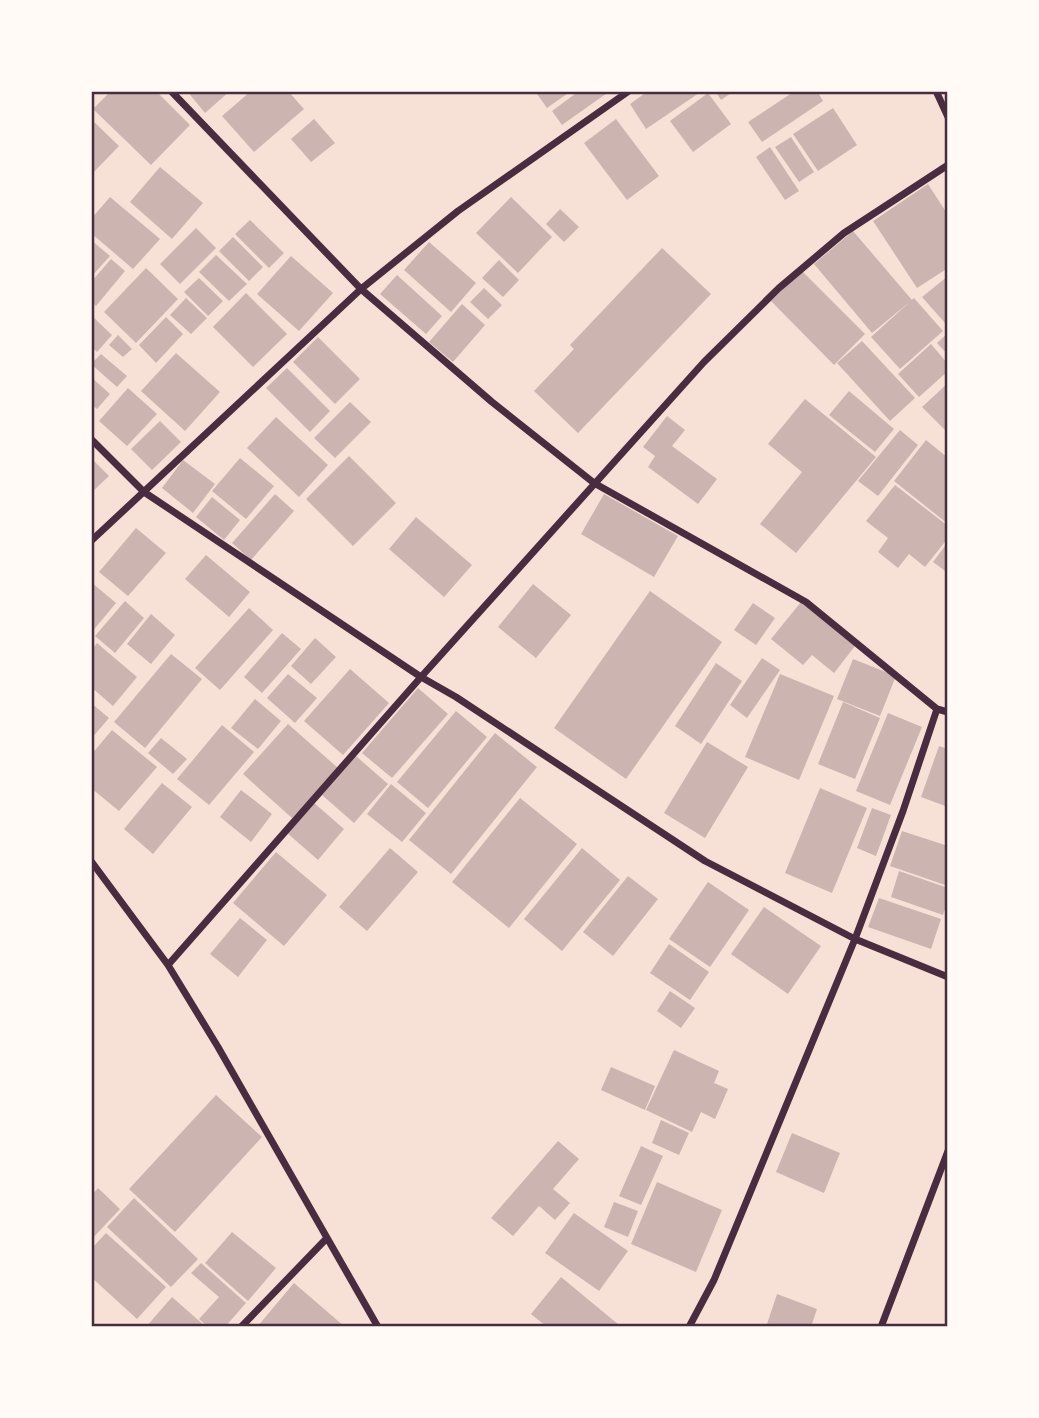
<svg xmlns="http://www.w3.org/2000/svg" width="1039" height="1418" font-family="'Libre Baskerville',serif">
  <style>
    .building { fill: #ccb4b1 }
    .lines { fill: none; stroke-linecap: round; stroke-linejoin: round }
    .minor { stroke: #4a2c40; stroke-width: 7 }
    .neatline { fill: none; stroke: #4a2c40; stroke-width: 2.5 }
  </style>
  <rect width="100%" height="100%" fill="#f7e1d7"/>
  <path class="building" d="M111 91H156L190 125 151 165 93 109Z
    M187 91H230L205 113Z
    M251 91H288L304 109 254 152 222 116Z
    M535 91H571L547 108Z
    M579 91H610L562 125 552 111Z
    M648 91H702L646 129 630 104Z
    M715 91H734L721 100Z
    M795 91H817L823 101 762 142 748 122Z
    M708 93 731 124 693 152 670 121Z
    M833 108 857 145 818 171 793 134Z
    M91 119 119 146 91 175Z
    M314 119 335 143 311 162 291 139Z
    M616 119 659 176 627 200 584 143Z
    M791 137 814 172 799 182 775 147Z
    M770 147 799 191 785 200 756 157Z
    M160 167 203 203 172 239 130 202Z
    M928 184 948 215V268L917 288 873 221Z
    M110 197 160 239 133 269 91 233V219Z
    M511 197 552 237 518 273 476 233Z
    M560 209 579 227 564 242 546 224Z
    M250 220 284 253 269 268 235 234Z
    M196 228 216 248 180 284 160 264Z
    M853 231 912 300 872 333 814 264Z
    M233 237 263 267 249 281 219 251Z
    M91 240 110 256 91 277Z
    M429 242 476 283 451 312 404 270Z
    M662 248 711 294 578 433 534 391 574 349 570 345Z
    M216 255 247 284 229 301 199 272Z
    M291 256 333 293 299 331 257 294Z
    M111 259 125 271 96 306 91 302V282Z
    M499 260 519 280 503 297 482 278Z
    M146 268 178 299 136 343 104 312Z
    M802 271 865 334 834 365 771 301Z
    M397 275 442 316 426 334 380 294Z
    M948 276V321L945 323 922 297Z
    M199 278 223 301 208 316 184 292Z
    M484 288 502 305 488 319 470 302Z
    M246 293 287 334 253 367 213 327Z
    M186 298 207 318 191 334 170 315Z
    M914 298 943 331 900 369 871 337Z
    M462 304 485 325 453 362 429 342Z
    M91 315 112 335 97 352 91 346Z
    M166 317 183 334 156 363 139 345Z
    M948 333V355L937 343Z
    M118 335 132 349 123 357 109 345Z
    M318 337 360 379 335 404 293 362Z
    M862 341 915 398 890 421 837 363Z
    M931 344 948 364V371L919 397 898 374Z
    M176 353 220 392 185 431 141 391Z
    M101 354 127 376 117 387 91 364Z
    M287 368 330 411 310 432 266 388Z
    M91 377 110 394 97 409 91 404Z
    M948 383V433L922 407Z
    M128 388 157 414 127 446 99 421Z
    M849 391 894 429 875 452 829 415Z
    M805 399 876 457 796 553 760 524 802 472 768 444Z
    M350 402 371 422 335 458 314 438Z
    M667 416 685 430 672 446 717 479 698 504 648 467 655 456 643 447Z
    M276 417 328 465 299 497 247 448Z
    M160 421 181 442 152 470 131 449Z
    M900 430 918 445 878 496 858 481Z
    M926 440 948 458V524L894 481Z
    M349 456 396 503 353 546 306 499Z
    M91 458 109 476 91 493Z
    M240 458 274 486 246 519 212 491Z
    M183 460 215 484 193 513 162 488Z
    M895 485 948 526V538L925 567 909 554 898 568 878 552 888 538 866 521Z
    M275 494 294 511 251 560 232 543Z
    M604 494 678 536 654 577 581 534Z
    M212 497 240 520 224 540 196 517Z
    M416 517 472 565 444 597 389 549Z
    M136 528 166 553 128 596 99 572Z
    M948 542V573L933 562Z
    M206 555 250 592 229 617 185 579Z
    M91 582 116 603 91 633Z
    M533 584 571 615 536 658 498 627Z
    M650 591 722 642 626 779 554 728Z
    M125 601 144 618 115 653 95 636Z
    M801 602 855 646 834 673 812 655 803 665 771 639Z
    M753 603 775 618 756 645 734 630Z
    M249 608 273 630 220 690 195 668Z
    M151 614 175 635 151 664 127 644Z
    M282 633 301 649 262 693 244 677Z
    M315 638 336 657 311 684 291 666Z
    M97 643 137 677 113 706 91 687V651Z
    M171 654 202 679 145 748 114 722Z
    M762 658 780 670 747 718 730 705Z
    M853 659 896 676 880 716 837 699Z
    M716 663 742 681 701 744 675 726Z
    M350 669 389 703 343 755 304 721Z
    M288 674 317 698 295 723 267 698Z
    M780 674 834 696 799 780 745 757Z
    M418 688 448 714 392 778 362 753Z
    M255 699 281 721 258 749 231 728Z
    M843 702 880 718 855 779 818 764Z
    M91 703 109 718 91 739Z
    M456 711 487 737 428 808 397 782Z
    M888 713 922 727 890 805 856 791Z
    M288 724 338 768 292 818 243 774Z
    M222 725 254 752 209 805 177 779Z
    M112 730 157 767 119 811 91 788V755Z
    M495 733 537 767 451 874 409 840Z
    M161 738 187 759 173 774 148 753Z
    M707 742 748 767 705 838 664 813Z
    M939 746 948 749V807L921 797Z
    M356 756 388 784 354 823 322 795Z
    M162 783 192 807 153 854 124 829Z
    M391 784 426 813 402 842 367 814Z
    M820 788 867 808 832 893 785 873Z
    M241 790 272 814 251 842 220 817Z
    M520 798 577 844 509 928 452 882Z
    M313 802 344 829 318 860 286 832Z
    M872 808 891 815 876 856 857 848Z
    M902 831 948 846V886L890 866Z
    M390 848 418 872 367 931 339 907Z
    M582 848 620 880 562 951 524 919Z
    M276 852 327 895 284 946 233 903Z
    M899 871 948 888V900L943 915 891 897Z
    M628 876 658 899 613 956 583 932Z
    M708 882 749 910 710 967 669 939Z
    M879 898 941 919 931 949 868 927Z
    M764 907 821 946 788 994 731 954Z
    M240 918 267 940 238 977 210 954Z
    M669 944 709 972 690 1000 650 973Z
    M670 991 695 1008 681 1028 657 1011Z
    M674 1050 719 1071 714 1083 728 1089 715 1119 701 1112 692 1132 646 1110Z
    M611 1067 655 1086 645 1110 601 1090Z
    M216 1095 262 1137 175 1232 129 1189Z
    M661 1120 689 1133 679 1155 652 1143Z
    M792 1133 840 1153 824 1193 776 1172Z
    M558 1141 579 1159 553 1189 570 1203 555 1220 539 1206 513 1236 491 1218Z
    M641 1146 663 1156 641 1205 619 1196Z
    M657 1182 722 1210 696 1272 631 1244Z
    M98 1188 120 1209 91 1240V1196Z
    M134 1198 198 1259 171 1287 107 1227Z
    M614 1202 638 1211 628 1237 604 1227Z
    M574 1213 628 1251 599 1291 545 1253Z
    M232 1232 276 1268 248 1301 205 1263Z
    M106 1233 166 1287 137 1319 91 1277V1249Z
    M201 1263 246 1303 225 1327H208L199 1319 219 1297 191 1273Z
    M561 1277 619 1325 617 1327H547L531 1314Z
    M294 1283 345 1327H257Z
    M777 1294 817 1309 811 1327H766Z
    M172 1297 206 1327H146Z"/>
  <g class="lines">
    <path class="minor" d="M171 91 361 289 492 402 594 483 806 602 937 709 903 811 855 939 714 1280 689 1327
      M936 91 948 117
      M91 439 144 492 421 677 456 697 705 861 855 939 948 977
      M91 541 361 289 458 211 629 91
      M937 709 948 712
      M91 861 168 965 218 1047 378 1327
      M168 965 421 677 704 362 779 288 844 233 948 165
      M241 1327 326 1239
      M881 1327 948 1151"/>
  </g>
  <rect width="1039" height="1418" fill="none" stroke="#fffaf5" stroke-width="186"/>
  <rect x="93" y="93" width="853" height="1232" class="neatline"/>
</svg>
